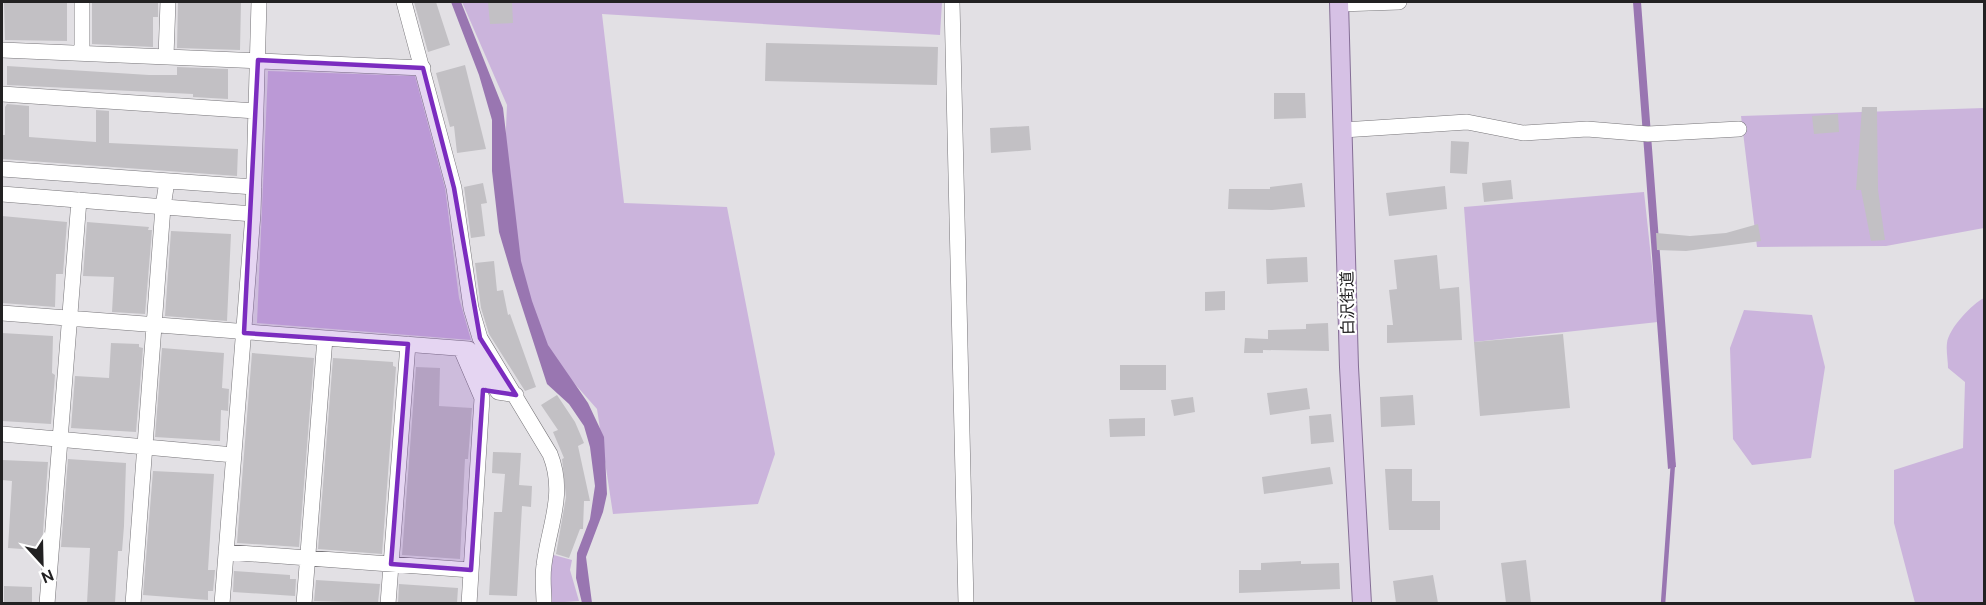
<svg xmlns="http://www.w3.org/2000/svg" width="1986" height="605" font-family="Ubuntu,'Noto Sans JP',sans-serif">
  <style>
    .green { fill: #cbb4dc }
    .water { fill: #9976b1 }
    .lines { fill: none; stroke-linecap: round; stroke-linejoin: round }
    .stream { stroke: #9976b1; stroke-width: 4.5 }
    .building { fill: #c2c0c4 }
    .minor-casing { stroke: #777579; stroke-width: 16 }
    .major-casing { stroke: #856e96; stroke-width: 20 }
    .minor { stroke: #fff; stroke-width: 15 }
    .major { stroke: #d6c1e5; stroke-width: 18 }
    .marked { fill: #7b2cbf; fill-opacity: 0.2; stroke: #7b2cbf; stroke-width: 4.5; stroke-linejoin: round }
    .labels { text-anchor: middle; stroke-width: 4.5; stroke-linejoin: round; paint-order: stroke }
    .street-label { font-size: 16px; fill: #222122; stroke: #fff }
  </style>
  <rect width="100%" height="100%" fill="#e2e0e4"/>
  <path class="green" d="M462 2H942L940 35 602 14 624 203 727 207 775 454 758 504 613 514 597 409 535 339 503 196 507 105Z
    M268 71 415 76 445 188 459 298 471 340 257 323Z
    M1984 108V228L1886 246 1757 247 1741 116Z
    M1644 192 1658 322 1474 342 1464 207Z
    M1984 298V603H1915L1894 523V470L1963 448 1965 382 1948 368C1948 360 1946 351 1947 343 1949 328 1972 304 1984 298Z
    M1744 310 1812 315 1825 367 1811 458 1752 465 1733 439 1730 348Z
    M550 554 572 560 570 570 579 601 550 603Z"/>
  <path class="water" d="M451 2H461L503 108 521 261 532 301 548 345 588 403 604 437 607 494 603 512 586 557 592 603H582L576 578 577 553 590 519 595 486 590 447 584 426 569 404 547 384 513 279 499 232 492 171V120L479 75Z
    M1633 2H1641L1676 467 1668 469Z"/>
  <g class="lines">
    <path class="stream" d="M1663 604 1673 463"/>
  </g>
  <path class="building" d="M4 2H67V41L5 40Z
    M92 2H158V17H153V47L92 44Z
    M178 2H241L240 50 177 48Z
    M414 2H436L450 45 428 52Z
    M488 2H512L513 23 490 24Z
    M766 43 938 47 937 85 765 81Z
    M465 65 486 149 457 153 454 126 450 127 436 73Z
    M7 66 149 75H177V67L228 69V99L193 97V94L7 85Z
    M1274 93H1305L1306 118 1274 119Z
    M7 104 29 106V137L96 142V110L109 111V143L238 149 237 176 2 159V135H5V107Z
    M1862 107H1877L1878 190 1885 240 1871 241 1861 190H1856Z
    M1838 114 1839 132 1814 134 1812 116Z
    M1029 126 1031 150 991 153 990 128Z
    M1451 141 1469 142 1467 174 1450 173Z
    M1511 180 1513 199 1484 202 1482 183Z
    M483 183 487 203 481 204 485 236 471 238 464 187Z
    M1302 183 1305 207 1272 210 1228 209 1229 189H1270V187Z
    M1445 186 1447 209 1389 216 1386 193Z
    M2 216 67 222 63 274H56L55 307 2 303Z
    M87 222 149 227 148 230H152L145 314 112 312 114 277 83 276Z
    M1758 224 1761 241 1686 251 1657 250 1656 233 1690 236 1726 233Z
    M171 231 231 234 227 321 165 316Z
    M1437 255 1440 289 1459 287 1462 340 1387 343V325H1393L1389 290 1397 289 1394 260Z
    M1307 257 1308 282 1267 284 1266 259Z
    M494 261 497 291 503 290 508 315 510 314 536 387 525 391 489 334 481 308 475 263Z
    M1225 291V310L1205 311V292Z
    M1328 323 1329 351 1263 350V353H1244L1245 338 1268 339V330L1306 329V324Z
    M2 333 53 336 52 373 55 375 51 424 2 421Z
    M1563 334 1570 408 1480 416 1474 342Z
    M111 343 139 344V347L143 348 136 432 71 428 75 376 109 378Z
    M162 348 224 353 222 388 229 389 228 411 221 410 220 441 155 437Z
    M252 353 314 358 299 547 237 543Z
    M333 358 393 362V366L396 367 382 554 318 549Z
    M1120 365H1166V390H1120Z
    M416 367 440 368 439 406 472 408 468 459H465L460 559 402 555Z
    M1307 388 1310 409 1270 415 1267 393Z
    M557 395 575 422 584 443 578 446 590 501H584L583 529H580L569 558 556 554 566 497 562 459 564 458 553 432 558 430 541 405Z
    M1413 395 1415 425 1381 427 1380 397Z
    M1193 397 1195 412 1174 416 1171 400Z
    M1331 414 1334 442 1311 444 1309 416Z
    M1145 418V436L1110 437 1109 419Z
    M493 452 521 453 519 485 532 486 531 507 522 506 517 596 489 595 494 512H502L505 474 492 473Z
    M68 459 126 463 124 526 122 551H118L115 603H87L90 548 61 547Z
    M2 460 48 462 42 546H36V550L8 548 12 481 2 480Z
    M1330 467 1333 484 1264 494 1262 477Z
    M1385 469H1412V501H1440V530H1389Z
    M153 471 214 474 208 570H215L213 591H208V600L143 595Z
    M1526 560 1531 603H1506L1501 563Z
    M1301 561V564L1339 563 1340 589 1239 593V570H1261V563Z
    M234 571 290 575V579H296L295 596 233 592Z
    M1433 575 1438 603H1396L1393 581Z
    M316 580 380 584 378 603 314 601Z
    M399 584 458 588 457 603H398Z
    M4 586 32 587V603H4Z"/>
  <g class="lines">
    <defs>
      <path id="minor" d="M404 2 454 188 471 308 480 338 550 454C566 494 549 525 544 565 542 578 544 591 544 604
        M952 2 966 604
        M1339 4 1399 2
        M2 50 423 68
        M82 53V2
        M166 56 168 2
        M2 94 256 111
        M1343 130 1467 122 1523 133 1587 129 1648 134 1739 129
        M2 169 254 187
        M2 194 253 214
        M2 313 469 349 498 392 516 395
        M461 349 482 398 469 604
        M2 434 234 455
        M226 552 471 570
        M47 604 79 200
        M133 604 163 207 167 181
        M222 604 253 214 259 2
        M304 604 325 338
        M388 604 408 344"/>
      <path id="major" d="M1339 2 1349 367 1362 604"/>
    </defs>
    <use href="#minor" class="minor-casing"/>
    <use href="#major" class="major-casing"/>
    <use href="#minor" class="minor"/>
    <use href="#major" class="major"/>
  </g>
  <path class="marked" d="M258 60 423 68 454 188 480 338 516 395 483 390 471 570 391 564 408 344 244 333Z"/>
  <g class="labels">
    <g class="street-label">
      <text transform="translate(1347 303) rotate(-91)" y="6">白沢街道</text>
    </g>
  </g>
  <rect width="1986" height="605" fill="none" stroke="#222122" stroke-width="6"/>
  <g transform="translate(42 563) rotate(158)" stroke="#ffffff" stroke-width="4.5" paint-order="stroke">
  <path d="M0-4.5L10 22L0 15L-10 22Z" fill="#222122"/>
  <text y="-9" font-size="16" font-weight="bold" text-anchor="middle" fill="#222122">N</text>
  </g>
</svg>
